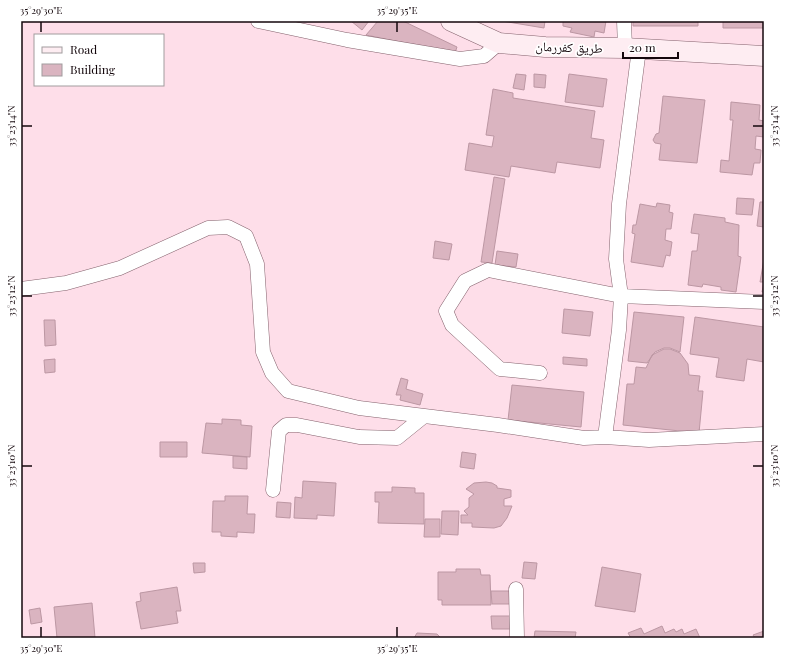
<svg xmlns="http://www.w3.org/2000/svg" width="785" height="659" font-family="'Playfair Display','Noto Naskh Arabic',serif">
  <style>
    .building { fill: #dab4c0; stroke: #bc97a3 }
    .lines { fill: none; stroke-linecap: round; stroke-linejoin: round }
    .street-casing { stroke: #84626d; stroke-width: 15 }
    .secondary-casing { stroke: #84626d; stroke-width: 21 }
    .street { stroke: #fff; stroke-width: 14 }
    .secondary { stroke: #feedf2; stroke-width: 20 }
    .ticks { fill: none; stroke: #14070c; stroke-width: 1.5 }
    .labels { text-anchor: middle; stroke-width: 3.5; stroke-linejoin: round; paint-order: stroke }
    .street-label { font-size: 13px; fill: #14070c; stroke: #fff }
    .neatline { fill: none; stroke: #14070c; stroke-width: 1.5 }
    .ticks-label { font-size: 10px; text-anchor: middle; fill: #14070c }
  </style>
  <rect width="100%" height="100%" fill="#fedee9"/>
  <path class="building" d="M351 21H369L362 30Z
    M378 21H403L457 47 455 53 366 35Z
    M502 21H545L544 28Z
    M563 21H606L604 33 595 31 594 37 570 32 572 28 563 26Z
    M633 21H698V26H633Z
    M723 21H764V28H723Z
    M516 74 526 75 524 90 513 88Z
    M534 74 546 75 545 88 534 87Z
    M569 74 607 79 603 107 565 102Z
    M493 89 513 93V98L595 111 591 138 604 140 600 168 557 162 555 173 511 166 509 177 465 170 469 143 492 147 494 136 486 135Z
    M663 96 705 100 697 163 659 160 661 144 655 143 653 140 656 134 659 133Z
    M731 102 760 105 759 120 764 121V137L756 136 755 149 761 150 760 163H754L752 175 720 172 721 160 729 161 733 120H730Z
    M494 177 505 179 492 263 481 262Z
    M737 198 754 199 752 215 736 214Z
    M760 202H764V227L757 226Z
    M657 203 670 205 669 212 673 213 671 229H666L665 240 672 242 670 256 666 255 663 267 631 262 635 234 632 233 633 225H636L640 204 656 207Z
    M694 214 725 218V222L739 225 738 256 741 257 736 292 721 290V287L703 284 702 287 688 285 692 251H697L699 234 691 233Z
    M435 241 452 244 449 260 433 258Z
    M497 251 518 254 516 267 495 265Z
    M764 259V292H762L764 282H760Z
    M564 309 593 312 590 336 562 333Z
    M634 312 684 317 680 352 670 348H664L655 352 647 363 628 361Z
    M695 317 764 327V362L747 359 744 381 716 377 719 358 690 354Z
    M44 320H55L56 345 45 346Z
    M664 349H670L680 353 688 364 689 375 700 376 698 391H703L699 433 623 425 627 384H634L636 367 646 368 652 355Z
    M563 357 587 359V366L563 364Z
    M55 359V372L45 373 44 360Z
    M401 378 408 380 406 389 423 394 420 405 400 400 401 395H396Z
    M512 385 584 392 581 427 508 420Z
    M222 419 241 420V425L252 426 250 457 202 453 206 423 222 424Z
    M160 442H187V457H160Z
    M462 452 476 454 474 469 460 467Z
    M233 456 247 457V469L233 468Z
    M303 481 336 483 334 516 317 515V519L294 518 295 497 302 498Z
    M486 482 492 483 497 486V488L511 490V497L504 499V506H512L507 518 501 526 494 528 472 527V523H461V515H468L464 511 469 507V498L474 494 466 489 474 483Z
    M392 487 415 488V493H424V524L378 523 379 502H375V492H392Z
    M225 496H248L247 514H255L254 533 237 532V537L221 536V532H212L213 501H225Z
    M277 502 291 503 290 518 276 517Z
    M442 511H459L458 535 441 534Z
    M425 519H440V537H424Z
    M524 562 537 563 535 579 522 578Z
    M193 563H205V572L194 573Z
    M602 567 641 574 635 612 595 606Z
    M456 569H480L481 575H490L491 605H442V600H438V572H456Z
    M177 587 181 611H176L178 623 141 629 136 602 141 601 140 593Z
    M491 591H511V604H492Z
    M92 603 95 638H57L54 607Z
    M40 608 42 622 31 624 29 610Z
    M491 616H510V629H492Z
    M662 626 665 633 674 629 676 632 682 629 684 634 696 629 700 638H631L628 633 641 628 644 634Z
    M535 631 576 632 575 638H534Z
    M764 631V638H755L753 635Z
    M417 633 437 634 441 638H414Z"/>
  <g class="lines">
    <defs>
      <path id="street" d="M258 21 347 40 460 59 484 56 499 43
        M624 21 625 48
        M21 289 66 283 120 268 208 228 228 227 246 236 257 264 263 352 272 373 288 391 359 408 498 425 584 438 605 437 619 330 621 296 616 259 619 204 639 49
        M540 373 500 369 452 325 446 311 465 281 488 270 621 296 764 302
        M605 437 649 440 764 434
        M273 490 279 431 286 425H297L359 437 397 438 423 417
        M516 589 517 638"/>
      <path id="secondary" d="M451 21 499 43 545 47 625 48 764 56"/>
    </defs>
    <use href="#street" class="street-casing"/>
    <use href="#secondary" class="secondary-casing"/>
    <use href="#street" class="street"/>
    <use href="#secondary" class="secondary"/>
  </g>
  <path class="ticks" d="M41 22V32M397 22V32M22 126H32M753 126H763M22 296H32M753 296H763M22 466H32M753 466H763M41 627V637M397 627V637"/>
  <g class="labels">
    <g class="street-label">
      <text transform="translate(569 47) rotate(2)" y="5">طريق كفررمان</text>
    </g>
  </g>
  <rect width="785" height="659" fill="none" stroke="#ffffff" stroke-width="44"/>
  <rect x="34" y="34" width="130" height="52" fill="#ffffff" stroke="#a19c9e"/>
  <rect x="42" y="47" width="20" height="6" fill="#feedf2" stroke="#a19c9e"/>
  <text x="70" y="54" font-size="12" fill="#14070c">Road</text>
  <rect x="42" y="64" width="20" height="12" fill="#dab4c0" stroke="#a19c9e"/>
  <text x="70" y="74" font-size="12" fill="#14070c">Building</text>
  <path d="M623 52v6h55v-6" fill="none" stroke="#14070c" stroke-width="2"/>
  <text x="629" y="52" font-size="12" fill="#14070c" stroke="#ffffff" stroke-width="3" paint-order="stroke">20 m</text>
  <rect x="22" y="22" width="741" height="615" class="neatline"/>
  <g class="ticks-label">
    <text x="41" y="14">35°29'30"E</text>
    <text x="397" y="14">35°29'35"E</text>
    <text transform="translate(11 126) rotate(-90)" y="4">33°23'14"N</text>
    <text transform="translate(774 126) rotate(-90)" y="4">33°23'14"N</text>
    <text transform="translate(11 296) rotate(-90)" y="4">33°23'12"N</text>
    <text transform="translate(774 296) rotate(-90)" y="4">33°23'12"N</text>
    <text transform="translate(11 466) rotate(-90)" y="4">33°23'10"N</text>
    <text transform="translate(774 466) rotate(-90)" y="4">33°23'10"N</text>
    <text x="41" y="652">35°29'30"E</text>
    <text x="397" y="652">35°29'35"E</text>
  </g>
</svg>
